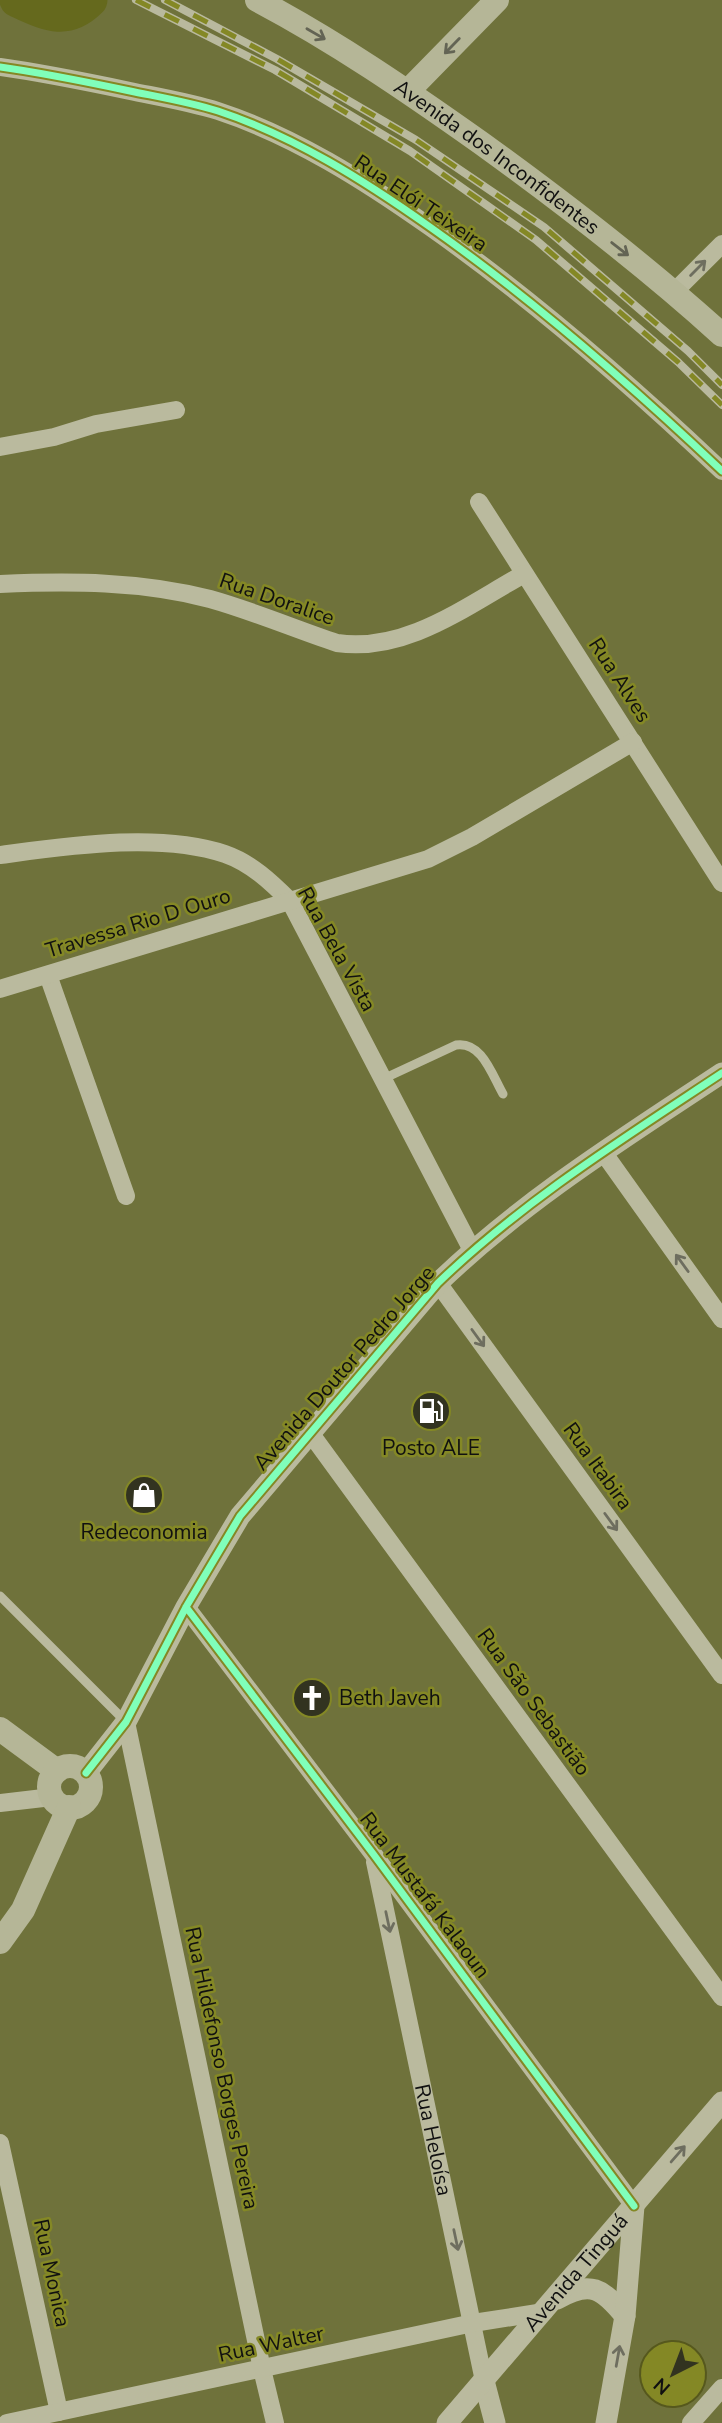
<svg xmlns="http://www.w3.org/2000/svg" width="722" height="2423" font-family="'Nunito Sans',sans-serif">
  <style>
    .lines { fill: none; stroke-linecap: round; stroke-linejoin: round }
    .river { stroke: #65691d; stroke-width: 35 }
    .service { stroke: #baba9e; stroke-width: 9 }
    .minor { stroke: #baba9e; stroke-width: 18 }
    .tertiary { stroke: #baba9e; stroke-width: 21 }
    .secondary { stroke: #b5b697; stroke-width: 24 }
    .rail-casing { stroke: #b9b99e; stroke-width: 8 }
    .rail { stroke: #848825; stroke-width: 5; stroke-dasharray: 16; stroke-linecap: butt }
    .cycleway-casing { stroke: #848825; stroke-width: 11 }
    .cycleway { stroke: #80ffba; stroke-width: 7 }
    .oneway { stroke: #636454 }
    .oneway2 { stroke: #6e6e5f }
    .labels { text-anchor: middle; stroke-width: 5; stroke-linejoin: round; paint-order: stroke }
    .street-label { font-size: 21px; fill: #111; stroke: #848825 }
    .poi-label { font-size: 21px; fill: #111; stroke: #848825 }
  </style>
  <rect width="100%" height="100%" fill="#6f723b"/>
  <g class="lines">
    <path class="river" d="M17 0C45 12 65 25 90 0"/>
    <path class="service" d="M383 1079 456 1045C482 1041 492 1075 503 1094
      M0 1596 125 1721"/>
    <g class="minor">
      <path d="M0 67C44 73 87 82 130 91 159 97 189 102 218 111 294 136 365 181 430 227 534 300 630 384 722 471"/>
      <path d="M674 292 722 244"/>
      <path d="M0 447 54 437 96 424 176 410"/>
      <path d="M479 502 722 883"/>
      <path d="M0 584C70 581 141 581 210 599 253 611 295 629 337 643 406 653 466 606 524 574"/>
      <path d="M0 855C68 846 159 832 225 854 251 863 271 882 290 901L472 1250"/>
      <path d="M48 975 126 1196"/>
      <path d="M0 989 428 859 472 837 633 742"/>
      <path d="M603 1152 722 1319"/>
      <path d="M438 1283 722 1675"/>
      <path d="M311 1434 722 1997"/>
      <path d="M186 1607 374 1855 634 2206"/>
      <path d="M126 1722 262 2369 275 2423"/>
      <path d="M0 1803 52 1797"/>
      <path id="s1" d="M375 1862 484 2381"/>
      <path d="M0 2143 59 2412"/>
      <path d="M7 2423 473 2323 544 2312"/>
      <path d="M691 2423 722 2388"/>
    </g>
    <g class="tertiary">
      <path d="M86 1773 126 1722 186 1607 240 1516 438 1283C523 1201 624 1138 722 1073"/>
      <path d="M557 2299C591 2280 602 2288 625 2316"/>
      <path d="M484 2381 495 2423"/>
      <path id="s2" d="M447 2423 722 2102"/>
      <path d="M606 2423 625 2316 634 2206"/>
    </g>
    <g class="secondary">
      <path id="s3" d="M257 0C335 41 409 92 481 143 564 203 646 266 722 335"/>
      <path d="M408 91 497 0"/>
      <path d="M0 1729 57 1771"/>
      <circle cx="70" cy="1787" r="21"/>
      <path d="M0 1942 23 1910 69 1807"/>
    </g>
    <defs>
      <path id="rail" d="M136 0 275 70 410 151 536 240 678 362 722 405
        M165 0 277 59 416 140 544 227 688 351 722 385"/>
    </defs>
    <use href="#rail" class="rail-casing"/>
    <use href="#rail" class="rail"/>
    <defs>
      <path id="cycleway" d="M0 67C44 73 87 82 130 91 159 97 189 102 218 111 294 136 365 181 430 227 534 300 630 384 722 471
        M186 1607 374 1855 634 2206
        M86 1773 126 1722 186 1607 240 1516 438 1283C523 1201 624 1138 722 1073"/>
    </defs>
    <use href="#cycleway" class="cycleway-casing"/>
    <use href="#cycleway" class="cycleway"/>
  </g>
  <defs><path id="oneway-shaft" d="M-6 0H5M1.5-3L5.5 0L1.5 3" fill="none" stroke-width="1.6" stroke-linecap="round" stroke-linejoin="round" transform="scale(1.75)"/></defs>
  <g class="oneway">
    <use href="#oneway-shaft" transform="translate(316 34) rotate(30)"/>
    <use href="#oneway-shaft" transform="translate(452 46) rotate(134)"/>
    <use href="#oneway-shaft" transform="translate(620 249) rotate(38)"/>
  </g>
  <g class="oneway2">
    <use href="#oneway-shaft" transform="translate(698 268) rotate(-45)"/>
    <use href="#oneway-shaft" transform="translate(682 1263) rotate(-126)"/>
    <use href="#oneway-shaft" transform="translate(478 1338) rotate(54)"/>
    <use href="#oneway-shaft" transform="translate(611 1522) rotate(54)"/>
    <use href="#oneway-shaft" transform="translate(388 1922) rotate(78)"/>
    <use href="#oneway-shaft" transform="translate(678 2154) rotate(-49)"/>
    <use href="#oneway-shaft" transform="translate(456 2240) rotate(78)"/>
    <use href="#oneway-shaft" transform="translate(618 2356) rotate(-80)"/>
  </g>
  <defs>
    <symbol id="fuel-disc" viewBox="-11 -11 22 22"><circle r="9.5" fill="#323320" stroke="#848825"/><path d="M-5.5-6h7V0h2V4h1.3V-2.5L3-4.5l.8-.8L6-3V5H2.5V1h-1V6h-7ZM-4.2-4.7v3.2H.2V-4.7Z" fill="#fff"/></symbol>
    <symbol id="shop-disc" viewBox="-11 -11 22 22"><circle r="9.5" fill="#323320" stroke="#848825"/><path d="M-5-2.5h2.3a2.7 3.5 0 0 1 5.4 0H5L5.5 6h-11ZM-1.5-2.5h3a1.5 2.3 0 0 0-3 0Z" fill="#fff"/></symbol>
    <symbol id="church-disc" viewBox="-11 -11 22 22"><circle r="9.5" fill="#323320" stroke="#848825"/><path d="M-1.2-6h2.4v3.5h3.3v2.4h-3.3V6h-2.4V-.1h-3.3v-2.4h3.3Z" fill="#fff"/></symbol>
  </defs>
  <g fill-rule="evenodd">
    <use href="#fuel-disc" x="409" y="1389" width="44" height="44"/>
    <use href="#shop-disc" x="122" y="1473" width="44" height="44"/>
    <use href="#church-disc" x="290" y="1676" width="44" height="44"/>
  </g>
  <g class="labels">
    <g class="street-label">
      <text dy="7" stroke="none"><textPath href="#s3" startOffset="287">Avenida dos Inconfidentes</textPath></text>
      <text transform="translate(421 203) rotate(34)" y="7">Rua Elói Teixeira</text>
      <text transform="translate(277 599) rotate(19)" y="7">Rua Doralice</text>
      <text transform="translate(620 680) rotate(57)" y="7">Rua Alves</text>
      <text transform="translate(138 923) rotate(-17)" y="7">Travessa Rio D Ouro</text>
      <text transform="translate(337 949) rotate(61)" y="7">Rua Bela Vista</text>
      <text transform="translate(344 1368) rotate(-49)" y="7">Avenida Doutor Pedro Jorge</text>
      <text transform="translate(598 1466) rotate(54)" y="7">Rua Itabira</text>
      <text transform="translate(534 1702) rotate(54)" y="7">Rua São Sebastião</text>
      <text transform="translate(425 1895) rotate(53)" y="7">Rua Mustafá Kalaoun</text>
      <text transform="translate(222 2068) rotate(78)" y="7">Rua Hildefonso Borges Pereira</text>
      <text dy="7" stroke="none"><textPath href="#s1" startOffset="284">Rua Heloísa</textPath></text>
      <text transform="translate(52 2273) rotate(78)" y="7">Rua Monica</text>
      <text dy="7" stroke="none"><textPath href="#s2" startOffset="198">Avenida Tinguá</textPath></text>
      <text transform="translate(271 2344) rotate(-12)" y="7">Rua Walter</text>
    </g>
    <g class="poi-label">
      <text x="431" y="1455">Posto ALE</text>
      <text x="144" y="1539">Redeconomia</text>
      <text x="339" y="1705" text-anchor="start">Beth Javeh</text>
    </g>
  </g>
  <g transform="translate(673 2374) rotate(222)"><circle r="33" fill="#848825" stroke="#56581d" stroke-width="2"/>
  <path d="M0-5L12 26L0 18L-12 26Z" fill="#323320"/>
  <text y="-10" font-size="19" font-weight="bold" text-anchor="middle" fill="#111111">N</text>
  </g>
</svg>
